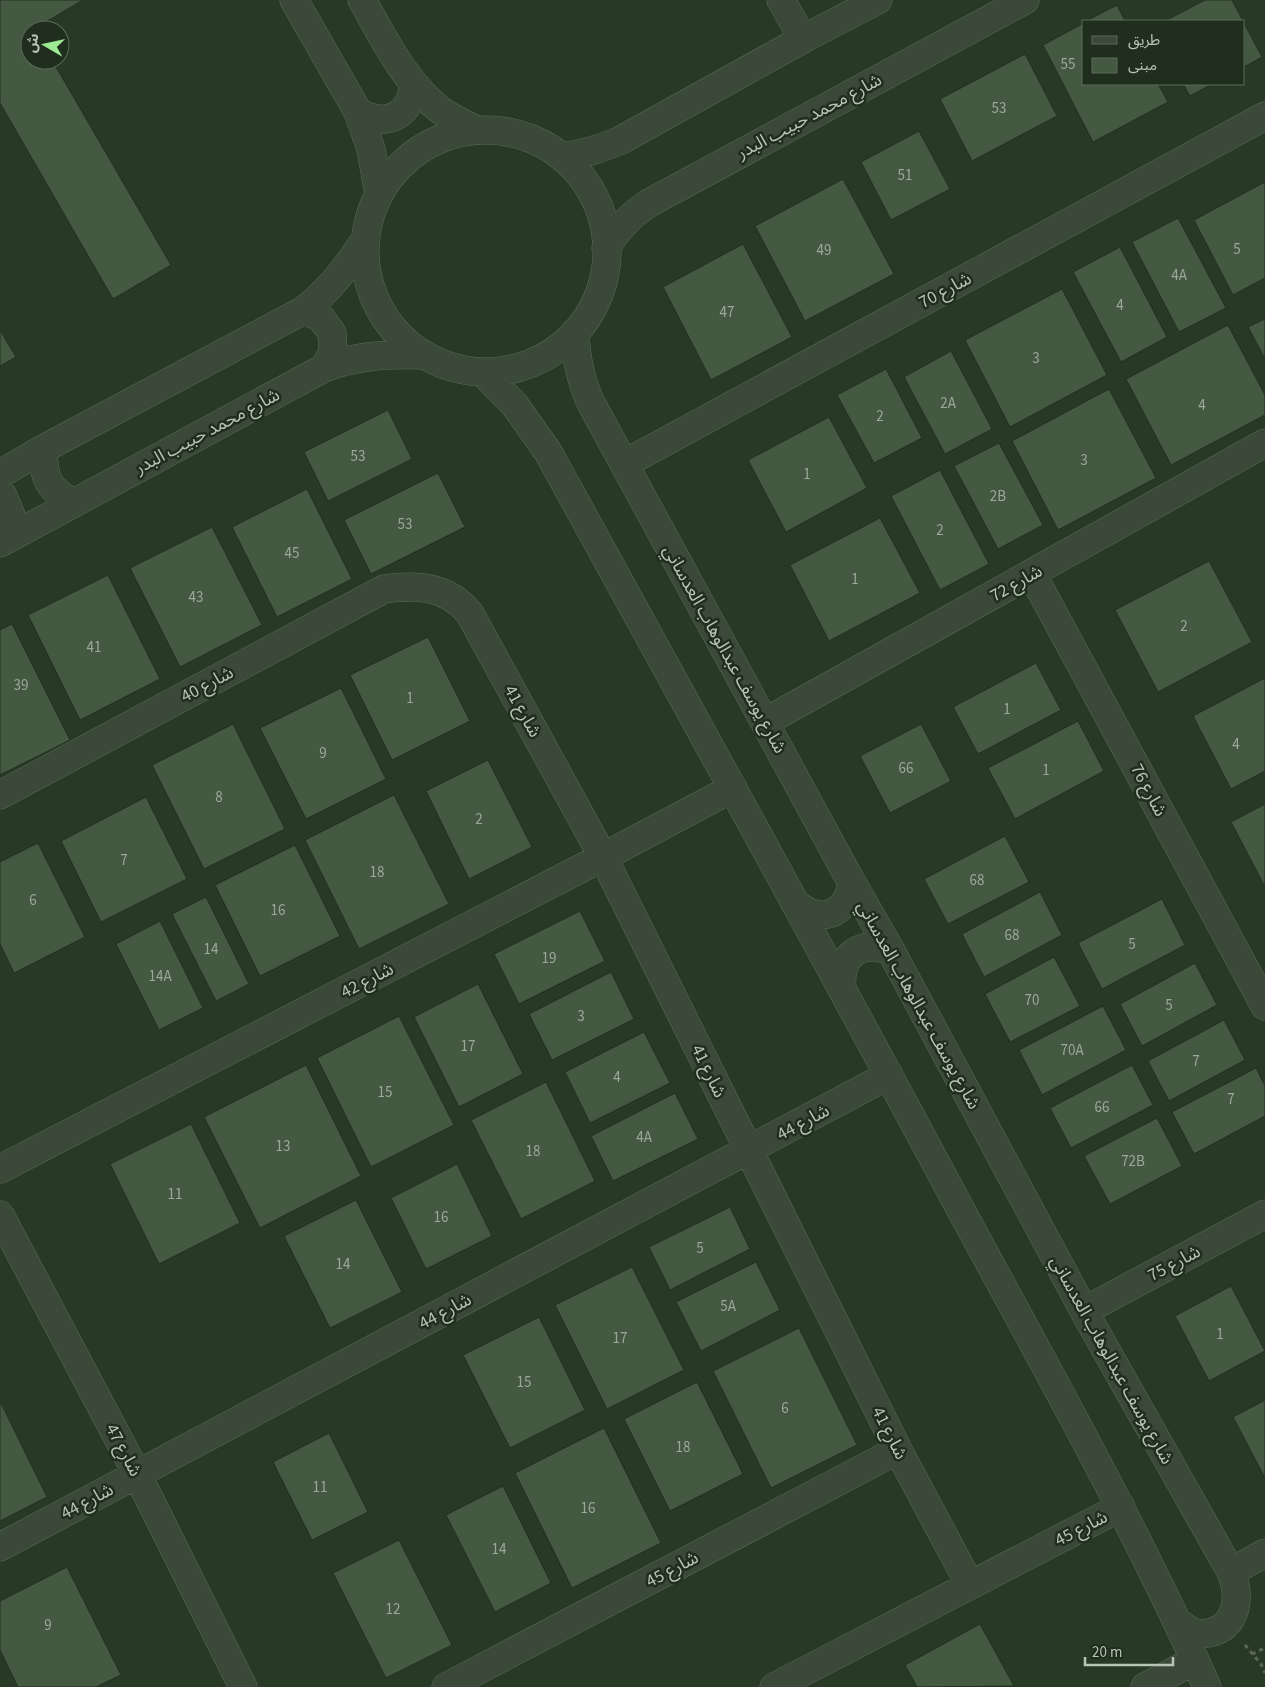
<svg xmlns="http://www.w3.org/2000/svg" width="1265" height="1687" font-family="'Source Sans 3','Noto Sans Arabic',sans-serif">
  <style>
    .building { fill: #455842; stroke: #223020 }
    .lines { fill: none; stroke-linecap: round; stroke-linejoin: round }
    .minor-casing { stroke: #5b6a59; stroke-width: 29 }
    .path { stroke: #5e6755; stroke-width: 3; stroke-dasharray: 4 4; stroke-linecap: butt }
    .minor { stroke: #3b4939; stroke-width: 28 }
    .labels { text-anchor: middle; stroke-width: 5; stroke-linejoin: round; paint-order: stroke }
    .number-label { font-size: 15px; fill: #9aaa98 }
    .street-label { font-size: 18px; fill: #b6c5b4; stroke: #202e1e }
  </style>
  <rect width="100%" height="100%" fill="#283925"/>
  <path class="building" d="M0 0H83L34 29 35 30H30V60H52L171 265 113 299 0 103Z
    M1205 0H1232L1243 21H1165Z
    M1117 5 1125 21H1086Z
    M1084 23V84H1158L1168 102 1093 142 1043 45Z
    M1244 23 1262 57 1244 67Z
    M1025 54 1057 116 972 161 940 99Z
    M1183 84H1212L1190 96Z
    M919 131 950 189 891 220 861 162Z
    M843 179 894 274 805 321 755 226Z
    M1265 182V278L1233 295 1194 220Z
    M1178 218 1226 308 1179 332 1132 242Z
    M743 244 792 337 711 380 663 287Z
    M1120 247 1167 337 1121 362 1073 272Z
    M1062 289 1107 375 1010 427 965 340Z
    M1265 319V359L1248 327Z
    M1228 325 1265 395V415L1171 465 1126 379Z
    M0 330 16 357 0 366Z
    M951 351 992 429 945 454 904 377Z
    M886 369 922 438 874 463 837 395Z
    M1109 389 1156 478 1058 530 1012 441Z
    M388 410 412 459 328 501 304 452Z
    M829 417 867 488 786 532 748 460Z
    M999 443 1043 525 998 549 954 466Z
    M940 470 989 564 940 590 891 496Z
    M438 473 465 527 371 574 344 520Z
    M307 489 352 579 277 617 232 527Z
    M880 518 920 593 829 641 790 565Z
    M212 527 262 625 180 667 130 568Z
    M1209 561 1252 642 1158 692 1115 610Z
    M108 575 160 679 80 720 28 615Z
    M12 624 70 740 0 775V630Z
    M428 637 470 721 392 760 350 675Z
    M1036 663 1061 710 978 754 953 707Z
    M1265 678V771L1231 789 1193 716Z
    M341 688 386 779 306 819 260 728Z
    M1078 721 1104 771 1015 819 988 768Z
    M233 724 285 829 204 869 152 765Z
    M921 724 951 781 890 813 860 756Z
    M488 760 532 847 469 879 426 791Z
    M394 795 449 904 359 949 305 840Z
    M146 797 187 879 101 922 61 841Z
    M1265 804V887L1231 822Z
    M1005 836 1029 882 948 924 924 879Z
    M38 843 85 937 14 973 0 944V862Z
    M295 845 340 936 260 976 215 885Z
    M1040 892 1062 935 984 977 962 934Z
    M206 897 249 984 216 1001 172 914Z
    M1162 899 1185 945 1102 989 1078 943Z
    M580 911 605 961 519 1004 494 954Z
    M160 921 203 1008 159 1030 116 944Z
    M1054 957 1080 1006 1010 1042 985 994Z
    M1195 963 1217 1005 1142 1046 1120 1004Z
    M611 972 634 1019 552 1060 529 1014Z
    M478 984 523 1074 459 1107 414 1017Z
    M1103 1006 1126 1050 1042 1095 1019 1050Z
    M399 1016 454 1125 371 1167 317 1058Z
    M1224 1020 1245 1060 1169 1101 1148 1061Z
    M644 1032 670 1083 590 1123 565 1072Z
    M306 1065 361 1176 260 1228 204 1117Z
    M1132 1065 1153 1105 1071 1148 1050 1108Z
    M1256 1068 1265 1086V1116L1194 1154 1172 1112Z
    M546 1082 595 1181 521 1219 471 1120Z
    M675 1093 698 1139 613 1181 591 1136Z
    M1157 1118 1182 1166 1110 1204 1084 1156Z
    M191 1124 240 1223 159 1264 110 1164Z
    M457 1164 492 1236 426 1269 391 1198Z
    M356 1200 402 1292 330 1328 284 1236Z
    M730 1207 750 1249 670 1290 649 1247Z
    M756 1262 780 1310 701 1351 676 1302Z
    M632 1267 684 1370 607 1409 555 1305Z
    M1231 1286 1265 1351 1209 1381 1175 1316Z
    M539 1317 585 1410 510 1448 463 1355Z
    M799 1328 857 1445 771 1488 713 1371Z
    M697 1382 743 1474 670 1511 624 1419Z
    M1265 1400V1478L1233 1417Z
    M0 1401 47 1497 0 1521Z
    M604 1428 661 1543 572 1588 515 1473Z
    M329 1433 368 1512 312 1540 273 1462Z
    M503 1486 551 1583 495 1612 446 1515Z
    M399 1540 452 1645 386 1678 333 1573Z
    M67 1567 121 1675 96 1687H18L0 1650V1601Z
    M980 1624 1014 1686 917 1687 905 1665Z"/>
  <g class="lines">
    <defs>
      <path id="minor" d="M294 0 358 112 371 149 379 195
        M362 0C384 39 404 81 440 110 451 118 464 124 477 130
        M781 0 803 39
        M358 112C387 128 410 116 414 84
        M365 251a121 121 0 1 1 242 0a121 121 0 1 1-242 0Z
        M562 156C583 155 602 148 621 140L803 39 878 0
        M606 248C617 229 631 215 649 203L1025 0
        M304 310 321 318 332 333 333 352 324 368
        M575 332C576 358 580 380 591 403L852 883 891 951 1084 1311 1231 1572C1240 1594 1239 1623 1213 1632 1205 1634 1197 1634 1190 1631 1185 1628 1181 1624 1177 1621
        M482 372 514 404 548 452C687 705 826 957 962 1212 1047 1369 1134 1524 1207 1687
        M43 449C44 480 47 486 72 503
        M624 464 1265 116
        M0 474 43 449 304 310C330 290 348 266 366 238
        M0 495 3 496 12 518 3 541
        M0 543 324 368C357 355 390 354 425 355
        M1032 574 1265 1006
        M765 722 1265 443
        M0 795 384 589C417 584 448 586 470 614L603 857 898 1450 970 1585
        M794 902C819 925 846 916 852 883
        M842 987C839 955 861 939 891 951
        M0 1169 603 857 733 788
        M0 1215 137 1474 243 1687
        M1084 1311 1265 1214
        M0 1547 889 1075
        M1231 1572 1265 1553
        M446 1687 898 1450
        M774 1687 1121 1507
        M1145 1687 1195 1660"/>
    </defs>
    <use href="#minor" class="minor-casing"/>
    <path class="path" d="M1245 1645 1261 1664 1265 1673
      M1252 1654 1265 1648"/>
    <use href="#minor" class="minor"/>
  </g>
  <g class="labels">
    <g class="number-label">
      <text x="1068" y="69">55</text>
      <text x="999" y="113">53</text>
      <text x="905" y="180">51</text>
      <text x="1237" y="254">5</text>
      <text x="824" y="255">49</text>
      <text x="1179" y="280">4A</text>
      <text x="1120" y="310">4</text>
      <text x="727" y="317">47</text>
      <text x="1036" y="363">3</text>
      <text x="948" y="408">2A</text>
      <text x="1202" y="410">4</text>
      <text x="880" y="421">2</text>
      <text x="358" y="461">53</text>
      <text x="1084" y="465">3</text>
      <text x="807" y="479">1</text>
      <text x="998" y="501">2B</text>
      <text x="405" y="529">53</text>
      <text x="940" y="535">2</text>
      <text x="292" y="558">45</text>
      <text x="855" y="584">1</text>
      <text x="196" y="602">43</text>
      <text x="1184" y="631">2</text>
      <text x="94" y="652">41</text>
      <text x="21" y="690">39</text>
      <text x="410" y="703">1</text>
      <text x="1007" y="714">1</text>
      <text x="1236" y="749">4</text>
      <text x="323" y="758">9</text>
      <text x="906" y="773">66</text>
      <text x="1046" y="775">1</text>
      <text x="219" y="802">8</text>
      <text x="479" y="824">2</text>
      <text x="124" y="865">7</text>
      <text x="377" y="877">18</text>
      <text x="977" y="885">68</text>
      <text x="33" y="905">6</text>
      <text x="278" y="915">16</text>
      <text x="1012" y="940">68</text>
      <text x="1132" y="949">5</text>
      <text x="211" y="954">14</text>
      <text x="549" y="963">19</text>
      <text x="160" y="981">14A</text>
      <text x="1032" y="1005">70</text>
      <text x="1169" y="1010">5</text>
      <text x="581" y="1021">3</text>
      <text x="468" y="1051">17</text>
      <text x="1072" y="1055">70A</text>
      <text x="1196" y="1066">7</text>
      <text x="617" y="1082">4</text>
      <text x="385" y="1097">15</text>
      <text x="1231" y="1104">7</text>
      <text x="1102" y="1112">66</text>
      <text x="644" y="1142">4A</text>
      <text x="283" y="1151">13</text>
      <text x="533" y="1156">18</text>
      <text x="1133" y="1166">72B</text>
      <text x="175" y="1199">11</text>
      <text x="441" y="1222">16</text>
      <text x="700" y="1253">5</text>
      <text x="343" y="1269">14</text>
      <text x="728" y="1311">5A</text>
      <text x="1220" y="1339">1</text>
      <text x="620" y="1343">17</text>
      <text x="524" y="1387">15</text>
      <text x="785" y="1413">6</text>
      <text x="683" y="1452">18</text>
      <text x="320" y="1492">11</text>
      <text x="588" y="1513">16</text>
      <text x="499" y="1554">14</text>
      <text x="393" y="1614">12</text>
      <text x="48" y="1630">9</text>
    </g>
    <g class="street-label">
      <text transform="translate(809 116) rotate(-28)" y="6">شارع محمد حبيب البدر</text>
      <text transform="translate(945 290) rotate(-28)" y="6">شارع 70</text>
      <text transform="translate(207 431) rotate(-28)" y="6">شارع محمد حبيب البدر</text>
      <text transform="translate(1016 583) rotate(-29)" y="6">شارع 72</text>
      <text transform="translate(725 649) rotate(61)" y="6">شارع يوسف عبدالوهاب العدساني</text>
      <text transform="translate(207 684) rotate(-28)" y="6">شارع 40</text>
      <text transform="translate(523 711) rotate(61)" y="6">شارع 41</text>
      <text transform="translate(1149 790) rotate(62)" y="6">شارع 76</text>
      <text transform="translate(367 980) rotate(-27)" y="6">شارع 42</text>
      <text transform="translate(919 1005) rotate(61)" y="6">شارع يوسف عبدالوهاب العدساني</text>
      <text transform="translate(709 1071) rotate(64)" y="6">شارع 41</text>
      <text transform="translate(803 1122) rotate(-28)" y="6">شارع 44</text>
      <text transform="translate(1174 1263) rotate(-28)" y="6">شارع 75</text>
      <text transform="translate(445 1311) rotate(-28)" y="6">شارع 44</text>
      <text transform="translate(1112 1360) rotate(61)" y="6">شارع يوسف عبدالوهاب العدساني</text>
      <text transform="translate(890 1433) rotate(63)" y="6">شارع 41</text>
      <text transform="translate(124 1450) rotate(62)" y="6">شارع 47</text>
      <text transform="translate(87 1501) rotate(-28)" y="6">شارع 44</text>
      <text transform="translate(1081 1528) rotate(-27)" y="6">شارع 45</text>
      <text transform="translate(672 1569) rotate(-28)" y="6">شارع 45</text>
    </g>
  </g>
  <rect x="1082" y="20" width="162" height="65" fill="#202e1e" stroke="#5c6a5a"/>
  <rect x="1092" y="36" width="25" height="8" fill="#3b4939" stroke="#5c6a5a"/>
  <text x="1128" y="45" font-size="15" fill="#b6c5b4">طريق</text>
  <rect x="1092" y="58" width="25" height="15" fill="#455842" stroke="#5c6a5a"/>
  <text x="1128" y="70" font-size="15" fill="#b6c5b4">مبنى</text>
  <g transform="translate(45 45) rotate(279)"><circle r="24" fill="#202e1e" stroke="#5c6a5a"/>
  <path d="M0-4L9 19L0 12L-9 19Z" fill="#9ceb93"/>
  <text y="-8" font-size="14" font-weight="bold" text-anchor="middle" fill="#b6c5b4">ش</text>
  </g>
  <path d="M1085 1657v8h88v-8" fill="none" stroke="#b6c5b4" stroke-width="2.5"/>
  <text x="1092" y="1657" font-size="15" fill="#b6c5b4" stroke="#202e1e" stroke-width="4" paint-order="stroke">20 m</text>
</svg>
